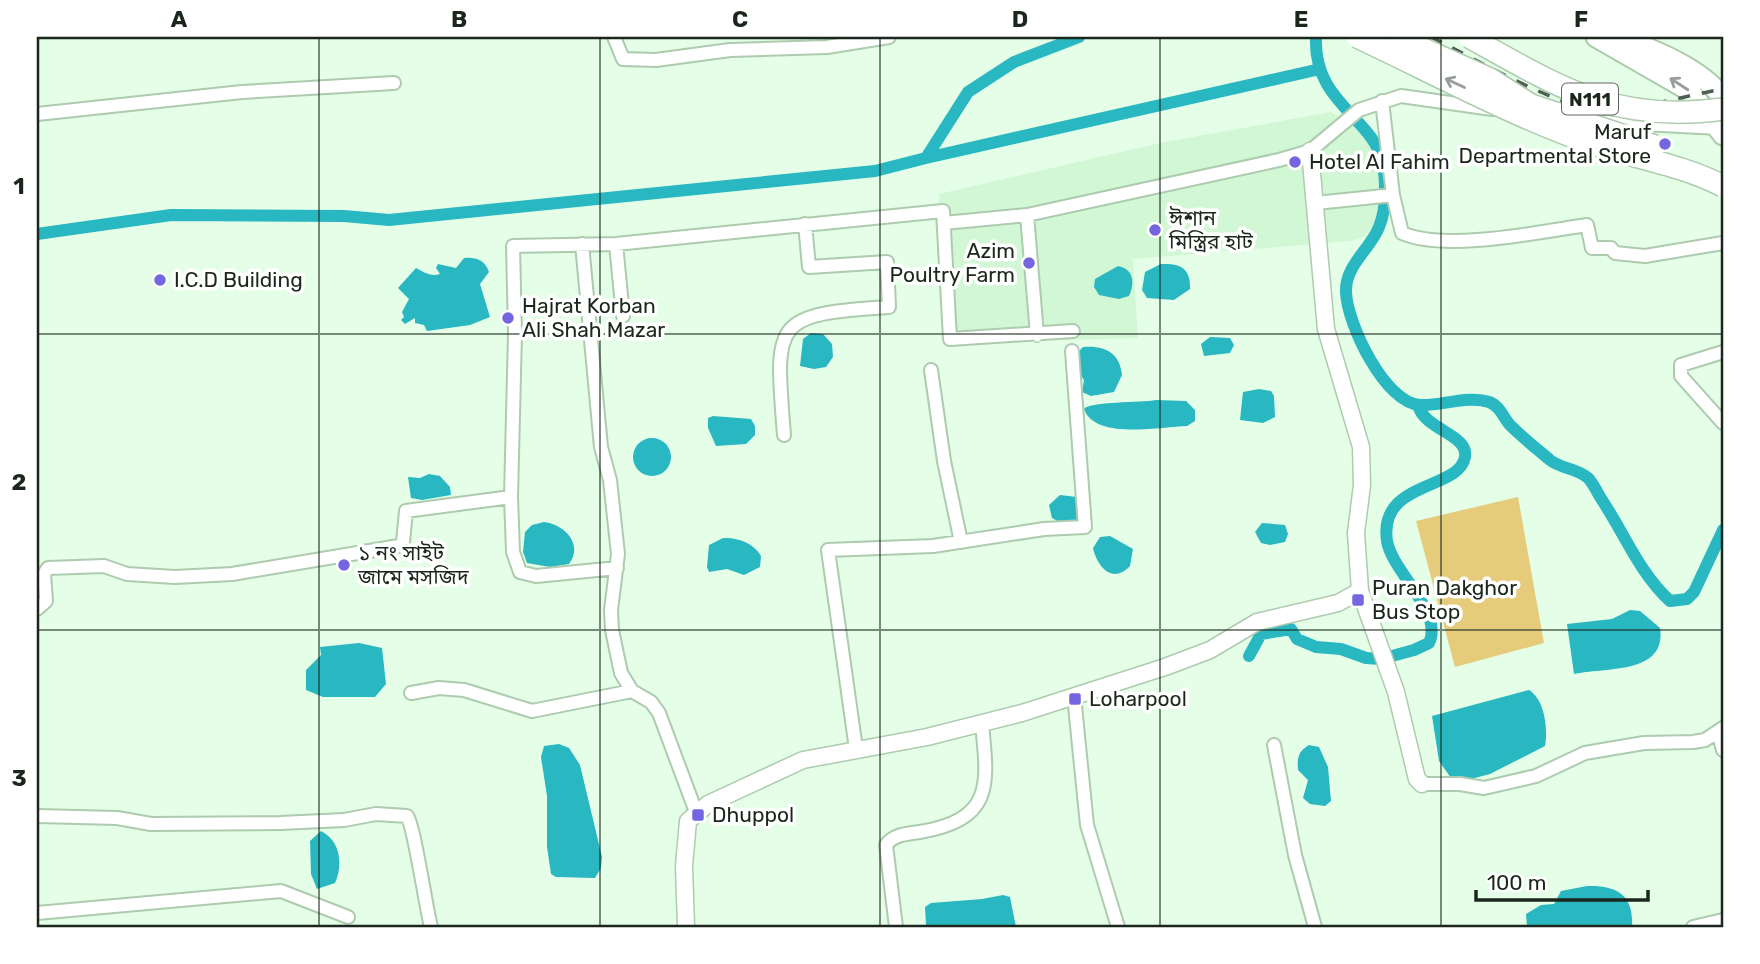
<svg xmlns="http://www.w3.org/2000/svg" width="1760" height="964" font-family="Rubik,'Noto Sans Bengali',sans-serif">
  <style>
    .built { fill: #d2f7d5 }
    .green { fill: #e5cb7a }
    .water { fill: #29b7c1 }
    .lines { fill: none; stroke-linecap: round; stroke-linejoin: round }
    .canal { stroke: #29b7c1; stroke-width: 12 }
    .minor-casing { stroke: #adcbaf; stroke-width: 16 }
    .tertiary-casing { stroke: #adcbaf; stroke-width: 19 }
    .primary-casing { stroke: #adcbaf; stroke-width: 23 }
    .minor { stroke: #fff; stroke-width: 12 }
    .tertiary { stroke: #fff; stroke-width: 16 }
    .primary { stroke: #fff; stroke-width: 19 }
    .rail { stroke: #4f5f51; stroke-width: 3.5; stroke-dasharray: 12 12; stroke-linecap: butt }
    .trunk-bridge-casing { stroke: #adcbaf; stroke-width: 24; stroke-linecap: butt }
    .trunk-bridge { stroke: #fff; stroke-width: 21 }
    .oneway { stroke: #989e99 }
    .grid { fill: none; stroke: #1b271c; stroke-width: 2; stroke-opacity: 0.55 }
    .poi-dot { fill: #7465e0; stroke: #fff; stroke-width: 2.5 }
    .labels { text-anchor: middle; stroke-width: 7; stroke-linejoin: round; paint-order: stroke }
    .shield { fill: #fff; stroke: #5f6860; stroke-width: 2 }
    .shield-label { font-size: 19px; font-weight: bold; fill: #1b271c }
    .poi-label { font-size: 21px; fill: #1b271c; stroke: #fff; text-anchor: start }
    .neatline { fill: none; stroke: #1b271c; stroke-width: 2.5 }
    .grid-label { font-size: 23px; text-anchor: middle; font-weight: bold; fill: #1b271c }
  </style>
  <rect width="100%" height="100%" fill="#e5fee7"/>
  <path class="built" d="M1331 112 1352 125 1368 142 1376 163 1381 186 1379 205 1375 223 1365 236 1352 241 1133 259 1138 338 946 343 939 194 1160 143Z"/>
  <path class="green" d="M1518 497 1544 643 1455 667 1416 521Z"/>
  <path class="water" d="M464 258C476 257 485 260 489 272L480 284 490 317 470 325 427 331 424 325 415 323V318L405 324 401 320 404 317 402 312 409 299 398 288 416 268C424 272 430 277 440 274L436 268 438 264 456 268Z
    M1161 264C1180 263 1191 268 1190 289L1174 300 1147 298 1142 290 1145 272Z
    M1118 266C1134 269 1135 283 1129 296L1119 299 1099 295 1094 287 1095 279Z
    M811 333 823 334 832 344 833 357 826 367 814 369 800 366 803 339Z
    M1210 337 1230 338 1234 345 1230 353 1204 356 1201 344Z
    M1083 347C1105 345 1120 353 1122 375L1114 392 1091 396 1082 392 1084 380 1079 373 1078 352Z
    M1259 389 1271 391 1274 396 1275 417 1263 423 1240 420 1243 392Z
    M1156 400 1186 401 1195 410V421L1187 426C1159 427 1095 440 1084 409 1090 401 1141 403 1156 400Z
    M713 416 751 419 755 426V435L746 444 716 446 708 428V418Z
    M633 457a19 19 0 1 1 38 0a19 19 0 1 1-38 0Z
    M429 474 440 476 450 487 451 495 422 500 411 498 408 477 420 478Z
    M1060 495 1077 497V523L1063 524 1052 518 1049 505Z
    M544 522C564 524 584 544 569 564L550 567 527 563 523 552 525 532 532 525Z
    M1262 523 1285 525 1288 534 1285 542 1270 545 1261 543 1255 532Z
    M1110 536 1133 549 1130 566C1112 585 1097 566 1093 548L1100 537Z
    M723 538C737 537 754 543 761 556L760 567 744 575 727 569 709 572 707 567 709 545Z
    M1630 610 1640 611 1660 628C1667 675 1605 667 1574 674L1567 624 1612 619Z
    M359 643 382 648 386 684 375 697H323L306 690V670L321 655 320 647Z
    M1529 690C1545 700 1548 729 1545 746L1490 774 1467 780 1451 778 1439 761 1432 716Z
    M559 744 569 748 580 765 602 857 601 868 595 878 556 877 551 874 547 847V796L541 757 544 746Z
    M1309 745 1319 747 1328 767 1331 801 1325 806 1310 804 1303 798 1308 780 1298 770C1297 759 1298 751 1309 745Z
    M321 831C341 841 343 865 335 883L317 889 311 874 310 841Z
    M1587 886C1617 885 1634 895 1632 927H1527L1526 914 1541 905 1554 904 1561 891Z
    M1003 895 1010 897 1016 927 926 925 925 907 931 903 982 899Z"/>
  <g class="lines">
    <path class="canal" d="M1316 37C1313 104 1374 117 1383 164 1386 184 1387 208 1379 227 1370 250 1345 265 1346 292 1347 324 1385 403 1420 405 1442 406 1468 395 1489 402 1500 406 1503 417 1510 425 1522 437 1537 449 1550 460 1561 469 1577 468 1588 478 1594 484 1597 493 1602 500 1624 533 1640 574 1670 601L1687 599 1694 592 1723 530
      M926 158 1320 69
      M37 234 171 215 344 216 389 220 875 171 926 158 968 92 1014 62 1079 37
      M1249 656 1261 634 1291 629 1297 639 1316 647 1341 649 1366 658 1381 659 1414 650 1429 643C1444 612 1392 572 1387 541 1378 480 1459 491 1465 457 1469 434 1424 430 1418 405"/>
    <defs>
      <path id="minor" d="M614 37 623 59 656 60 730 50 827 47 889 37
        M1382 101 1393 195 1402 233C1445 252 1539 232 1587 225L1592 248H1611L1615 253 1645 256 1723 243
        M37 114 242 92 394 83
        M1604 122 1719 128
        M1316 203 1393 195
        M1027 215 1037 335
        M944 223 1027 215 1279 160 1310 151 1359 110 1401 96 1492 109
        M582 244 601 447 610 480 618 554 611 610 612 630 621 673 632 691
        M616 244 623 316
        M1723 352 1681 365V376L1723 423
        M931 370 944 461 961 542
        M784 435C775 322 771 314 889 307L887 262 809 267 805 224
        M511 497 515 333 513 246 616 244 943 211 950 339 1073 331
        M37 609 46 601 44 574 48 568 104 566 127 574 175 577 232 574 399 546 403 542 406 511 511 497 513 552 520 572 536 576 617 568
        M411 693 439 688 464 690 532 711 632 691 651 702 659 713 696 812
        M1074 696 1087 825 1118 927
        M1718 732 1723 750
        M1274 745 1295 855 1315 927
        M856 749 828 550 933 546 1044 529 1085 527 1072 351
        M1422 784H1460L1484 788 1536 776 1585 753 1644 743 1693 742 1705 740 1723 728
        M37 816 117 818 151 824 280 823 344 820 376 814 407 816C414 825 426 908 431 927
        M37 913 281 891 348 917
        M896 927 886 845C894 834 907 834 920 832 994 819 988 785 982 724
        M1693 927 1723 920"/>
      <path id="tertiary" d="M1310 151 1326 329 1361 447 1362 485 1356 533 1360 591 1396 692 1417 779 1422 784
        M686 927 684 866 688 821 708 804 803 760 927 737 1022 713 1165 667 1210 650 1257 622 1338 603 1360 591"/>
      <path id="primary" d="M1596 37 1690 91 1723 135
        M1619 37C1654 50 1701 68 1723 98"/>
    </defs>
    <use href="#minor" class="minor-casing"/>
    <use href="#tertiary" class="tertiary-casing"/>
    <use href="#primary" class="primary-casing"/>
    <use href="#minor" class="minor"/>
    <use href="#tertiary" class="tertiary"/>
    <use href="#primary" class="primary"/>
    <path class="rail" d="M1431 37C1470 56 1556 107 1597 109 1639 111 1682 96 1723 89"/>
    <defs>
      <path id="trunk-bridge" d="M1357 37C1436 74 1514 117 1596 145 1640 159 1682 165 1723 186
        M1397 37 1490 79 1531 105 1655 146
        M1469 37C1559 87 1615 124 1723 109"/>
    </defs>
    <use href="#trunk-bridge" class="trunk-bridge-casing"/>
    <use href="#trunk-bridge" class="trunk-bridge"/>
  </g>
  <defs><path id="oneway-shaft" d="M-6 0H5M1.5-3L5.5 0L1.5 3" fill="none" stroke-width="1.6" stroke-linecap="round" stroke-linejoin="round" transform="scale(1.75)"/></defs>
  <g class="oneway">
    <use href="#oneway-shaft" transform="translate(1455 83) rotate(-155)"/>
    <use href="#oneway-shaft" transform="translate(1679 84) rotate(-147)"/>
  </g>
  <path class="grid" d="M319 37V927M600 37V927M880 37V927M1160 37V927M1441 37V927M37 334H1723M37 630H1723"/>
  <g class="poi-dot">
    <circle cx="1665" cy="144" r="7"/>
    <circle cx="1295" cy="162" r="7"/>
    <circle cx="1155" cy="230" r="7"/>
    <circle cx="1029" cy="263" r="7"/>
    <circle cx="160" cy="280" r="7"/>
    <circle cx="508" cy="318" r="7"/>
    <circle cx="344" cy="565" r="7"/>
    <rect x="1351" y="593" width="14" height="14" rx="3.5"/>
    <rect x="1068" y="692" width="14" height="14" rx="3.5"/>
    <rect x="691" y="808" width="14" height="14" rx="3.5"/>
  </g>
  <g class="labels">
    <rect class="shield" x="1562" y="83.5" width="56" height="31" rx="5"/>
    <g class="shield-label">
      <text x="1590" y="106">N111</text>
    </g>
    <g class="poi-label">
      <text x="1651" y="139" text-anchor="end">Maruf<tspan x="1651" dy="24">Departmental Store</tspan></text>
      <text x="1309" y="169">Hotel Al Fahim</text>
      <text x="1169" y="225">ঈশান<tspan x="1169" dy="24">মিস্ত্রির হাট</tspan></text>
      <text x="1015" y="258" text-anchor="end">Azim<tspan x="1015" dy="24">Poultry Farm</tspan></text>
      <text x="174" y="287">I.C.D Building</text>
      <text x="522" y="313">Hajrat Korban<tspan x="522" dy="24">Ali Shah Mazar</tspan></text>
      <text x="358" y="560">১ নং সাইট<tspan x="358" dy="24">জামে মসজিদ</tspan></text>
      <text x="1372" y="595">Puran Dakghor<tspan x="1372" dy="24">Bus Stop</tspan></text>
      <text x="1089" y="706">Loharpool</text>
      <text x="712" y="822">Dhuppol</text>
    </g>
  </g>
  <rect width="1760" height="964" fill="none" stroke="#ffffff" stroke-width="77"/>
  <path d="M1476 890v10h172v-10" fill="none" stroke="#1b271c" stroke-width="3.5"/>
  <text x="1487" y="890" font-size="21" fill="#1b271c" stroke="#ffffff" stroke-width="5" paint-order="stroke">100 m</text>
  <rect x="38" y="38" width="1684" height="888" class="neatline"/>
  <g class="grid-label">
    <text x="179" y="27">A</text>
    <text x="459" y="27">B</text>
    <text x="740" y="27">C</text>
    <text x="1020" y="27">D</text>
    <text x="1301" y="27">E</text>
    <text x="1581" y="27">F</text>
    <text x="19" y="194">1</text>
    <text x="19" y="490">2</text>
    <text x="19" y="786">3</text>
  </g>
</svg>
